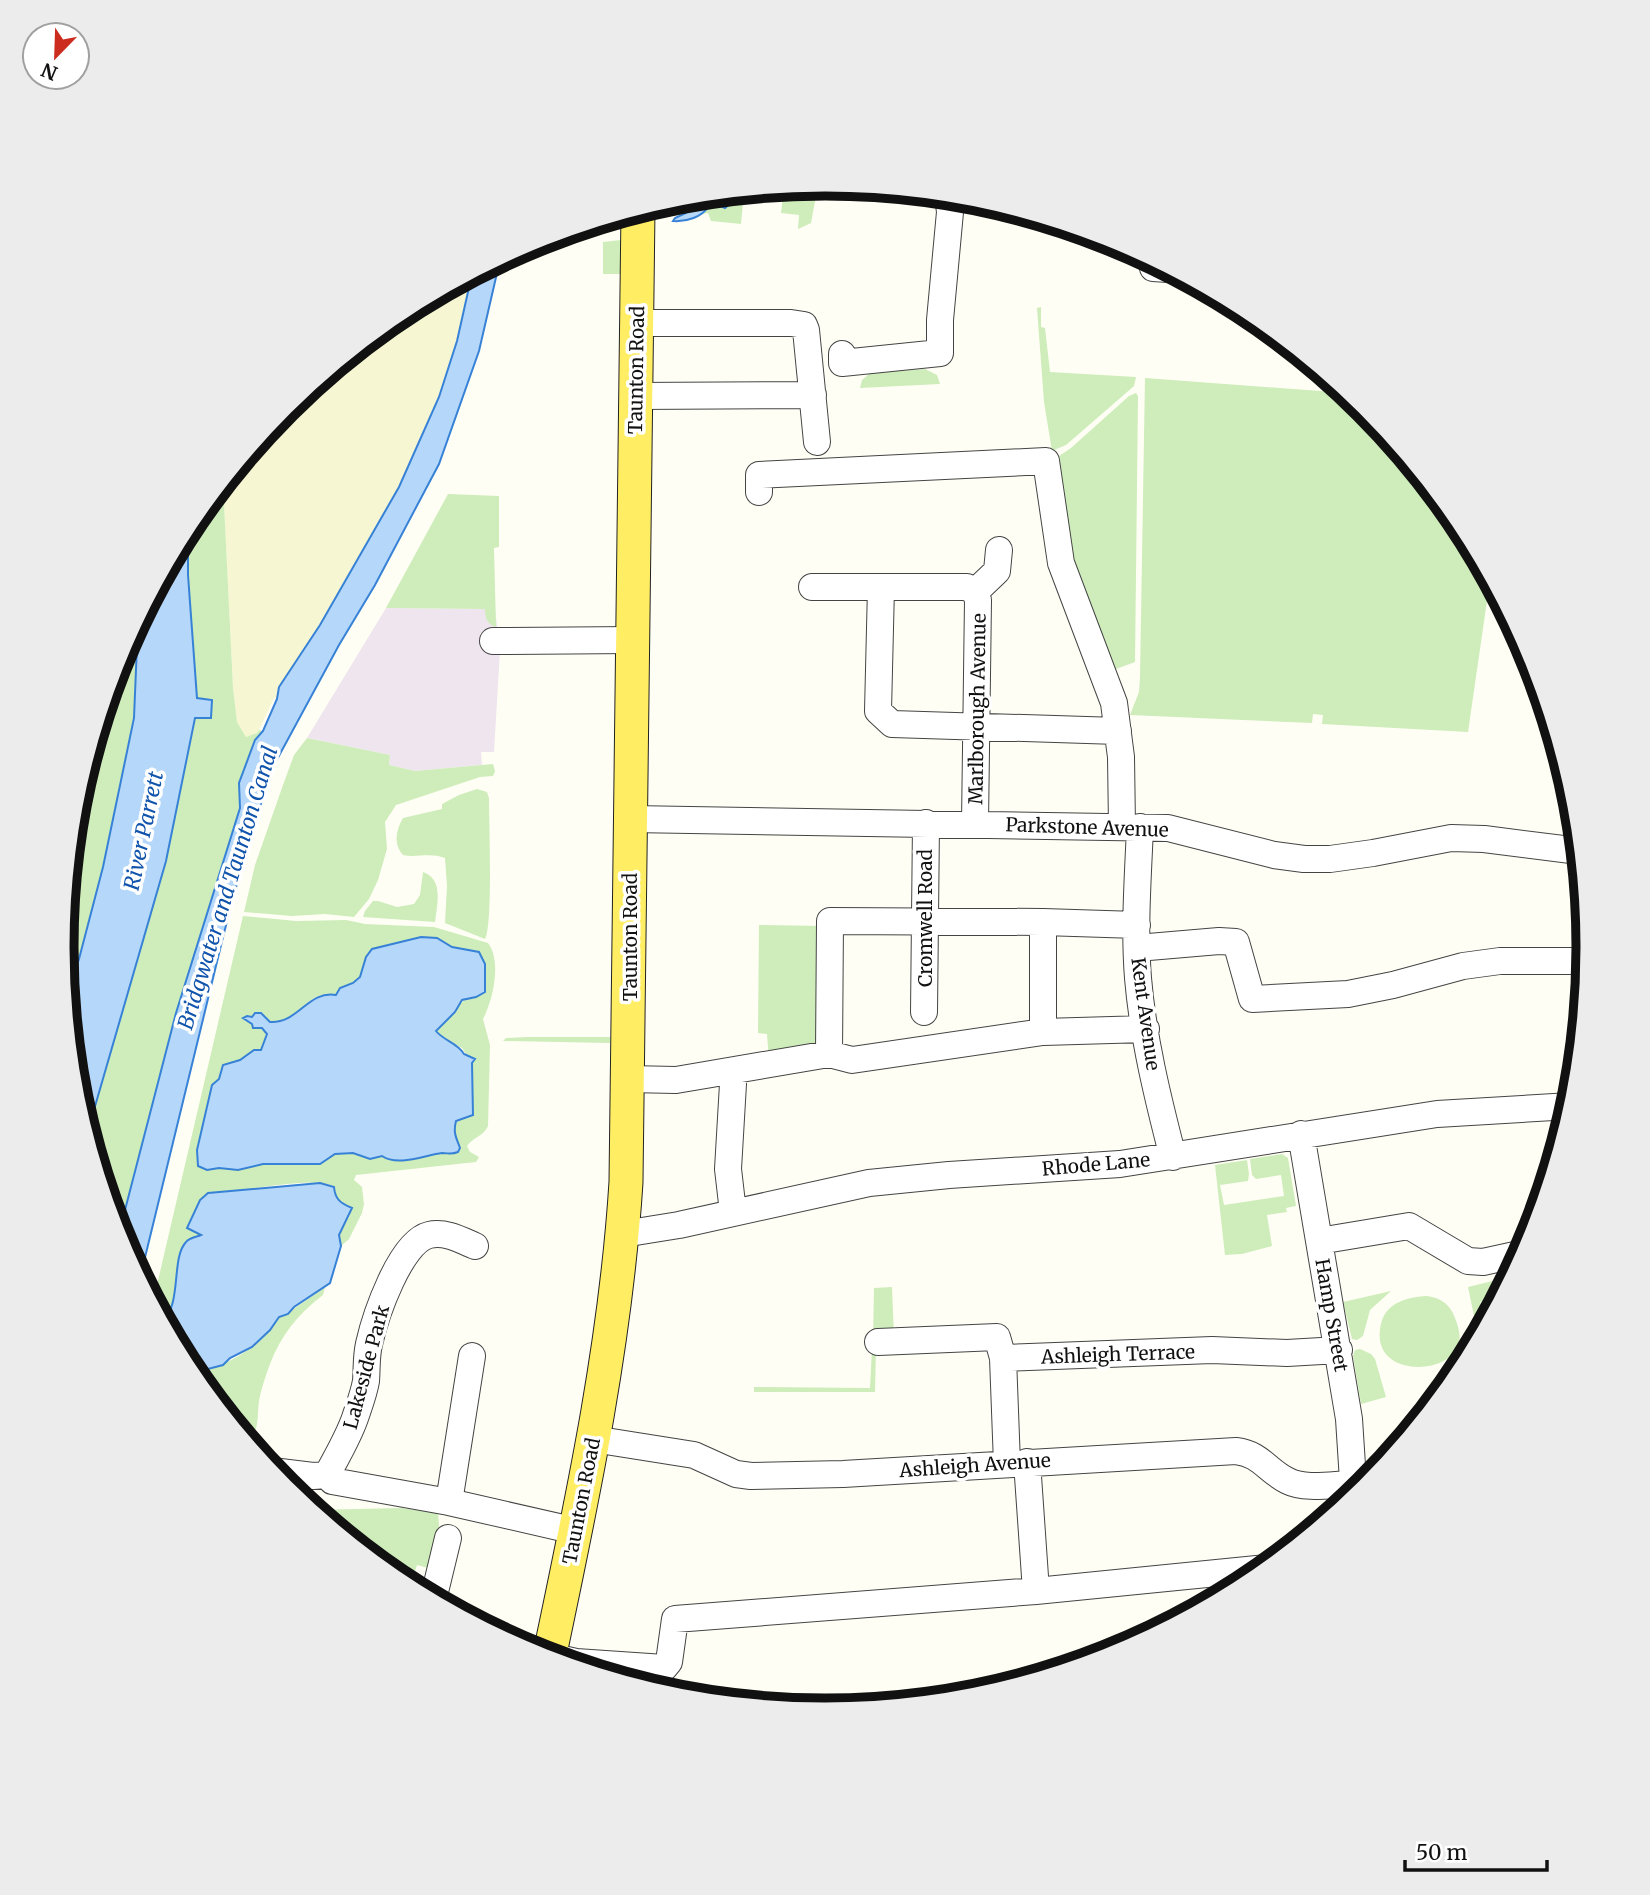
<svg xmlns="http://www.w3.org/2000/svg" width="1650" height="1895" font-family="Merriweather,serif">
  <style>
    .industrial { fill: #efe5ef }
    .farmland { fill: #f6f7d2 }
    .green { fill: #ceedba; fill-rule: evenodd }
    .water { fill: #b5d7fa; stroke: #3782d6; stroke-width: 2 }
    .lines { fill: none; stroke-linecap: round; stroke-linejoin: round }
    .stream { stroke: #3782d6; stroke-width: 5 }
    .minor-casing { stroke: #444; stroke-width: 28 }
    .major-casing { stroke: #222; stroke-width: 35 }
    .minor { stroke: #fff; stroke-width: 26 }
    .major { stroke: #ffed64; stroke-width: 33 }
    .labels { text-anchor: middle; stroke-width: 7; stroke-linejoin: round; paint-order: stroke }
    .street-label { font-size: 19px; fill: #111; stroke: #fff }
    .water-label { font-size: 21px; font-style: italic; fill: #1054ac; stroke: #fff }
    .rim { fill: none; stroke: #111; stroke-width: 9 }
  </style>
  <rect width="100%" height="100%" fill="#fffef4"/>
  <path class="industrial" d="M386 608 495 609 500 651 494 752H481L482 765 415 771 389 765 390 755 307 738Z"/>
  <path class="farmland" d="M472 274 457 341 439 397 399 487 320 625 279 687 277 699 274 698 259 730 257 733 246 737 237 722 233 688 223 483 285 407 401 312Z"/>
  <path class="green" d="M818 185 811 223 798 229 799 215 781 213 784 188Z
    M742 192H744L741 224 711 221 708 213 703 214 709 206 716 204 725 208 736 198 742 197Z
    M621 240 620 274H603V242Z
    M1041 307V327L1045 328 1050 372 1136 377 1134 386 1126 393 1066 445 1052 451 1044 402 1037 308Z
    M925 369 937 375 940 384 860 388 862 380 870 373Z
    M1145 378 1347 393 1365 408 1460 524 1490 580 1468 732 1322 724 1323 715 1313 714 1312 723 1130 715 1139 692 1140 677Z
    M1136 393 1138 396 1135 662 1108 672 1068 566 1053 460 1071 448 1129 396Z
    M223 483 233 688 237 722 246 737 257 733 259 730 263 731 239 782 240 808 176 1013 118 1237 87 1134 166 861 195 718H211L212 701 197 699 188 575V526Z
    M448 494 499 496V547L494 548 496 627C487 624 485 618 485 609L386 608Z
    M138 621 134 718 103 867 79 959 66 996 61 947 76 798 120 655Z
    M307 738 390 755 389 765 415 771 493 764 495 771 493 776 480 777 396 805 385 822 387 849 378 880 369 899 354 917 325 914 292 916 244 912 255 865 283 785 294 755Z
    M477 789 487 792 489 798C489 821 493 925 485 939L445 923 447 886 445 858C430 852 417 858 403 855 393 844 396 830 403 818L442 809V804L459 795Z
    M423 872C444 879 437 905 435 922L363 917 365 911 373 901H378L397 907 414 904 420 895Z
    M243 916 296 921 346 920 365 924 434 927 488 943C502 961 493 1000 483 1019L490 1045 488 1126C483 1137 473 1137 467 1146L470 1152 479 1157 476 1162 356 1175 354 1180 362 1187 364 1204 362 1213 349 1239 341 1246 339 1235 350 1215 335 1197 333 1186C306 1176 240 1193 208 1193L187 1227 201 1234C160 1257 190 1294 163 1322L153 1302ZM421 937 437 938 452 947 465 999 436 1031 440 1036 462 1048 472 1063 473 1115 456 1121 454 1133 460 1148 458 1152C451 1155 449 1153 442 1153 425 1155 398 1167 383 1156L370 1159 353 1153 335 1154 320 1164H263L238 1170 219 1168 211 1170 199 1160 197 1150 212 1085 219 1079 221 1069 264 1048 268 1034 259 1026 253 1028 252 1024 245 1019 261 1013 270 1022C292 1024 299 1006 316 997 324 993 331 994 339 994L340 988 353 983 360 977 366 957 372 949Z
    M759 925 825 926 823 1039 804 1054 769 1061 767 1034 758 1033Z
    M527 1037H610V1043L503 1041 506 1038Z
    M1282 1154 1288 1158 1296 1206 1286 1208 1287 1212 1267 1215 1272 1246 1242 1254 1225 1255 1215 1165 1247 1160 1249 1174 1248 1181 1220 1185 1224 1205 1284 1196 1281 1175 1256 1179 1252 1175 1250 1159Z
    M1509 1277 1501 1296 1480 1302 1485 1312 1474 1316 1468 1287Z
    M325 1287 323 1295C298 1314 281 1335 270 1364 266 1375 261 1389 259 1401 257 1415 260 1433 247 1442L190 1371 181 1355 209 1369C227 1364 251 1350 265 1336 270 1330 274 1323 279 1318 280 1317 287 1314 288 1313 300 1304 313 1296 325 1287Z
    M892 1287 894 1337 873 1338 874 1288Z
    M1391 1291 1370 1310 1363 1336 1357 1340 1352 1339 1343 1302Z
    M1427 1296C1441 1298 1450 1304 1455 1318 1458 1325 1461 1336 1459 1344 1451 1376 1368 1379 1381 1324 1386 1302 1408 1297 1427 1296Z
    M876 1348 875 1392H754V1387L870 1388 872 1349Z
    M1360 1349 1371 1354 1375 1359 1386 1397 1361 1404 1353 1356 1355 1350Z
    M401 1508 438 1513 441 1548 436 1570 417 1565 410 1588 400 1582 313 1510Z"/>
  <path class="water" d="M725 195 742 197 737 198 725 208 716 204 709 206C702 217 687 222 673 221L675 218 686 213 698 201Z
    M500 260 479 351 439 464 375 585 339 645 274 765 248 842 224 933 140 1278 118 1237 176 1013 240 808 239 783 255 740 263 731 277 699 279 687 320 625 399 487 439 397 457 341 472 274Z
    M188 526V575L197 698 212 700 211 718H195L166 861 87 1134 76 1096 66 996 79 959 103 867 134 718 138 621Z
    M421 937 437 938 452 947 479 952 485 964V992L476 997 462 1000 455 1012 436 1031C444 1041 458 1043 464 1054L475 1059 472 1063 473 1115 456 1121C453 1133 456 1137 460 1148L458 1152C451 1155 449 1153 442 1153 425 1155 398 1167 382 1156L370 1159 353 1153 335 1154 320 1164H263L238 1170 219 1168 207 1170 198 1166 197 1150 212 1085 219 1079 223 1065 240 1060 254 1050H261L267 1034 262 1028H253L252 1024 243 1018 247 1016 252 1017 255 1013H261L270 1022C298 1024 308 990 336 995L340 988 353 983 360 977 366 957 372 949Z
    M320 1183 334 1187C335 1199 340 1203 352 1208L339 1235 341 1246 330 1283 294 1307 288 1314 279 1317 270 1330 252 1347 230 1358 223 1365 208 1369 181 1355 163 1322C182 1302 171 1258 186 1242 189 1238 196 1237 201 1235L187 1228 200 1200 208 1193Z"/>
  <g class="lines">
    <path class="stream" d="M661 1692 664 1674"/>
    <defs>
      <path id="minor" d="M1153 268 1168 269
        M637 323H791L804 325 806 330 817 442
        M842 354V363L940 353V320L950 212 948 196
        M636 396 813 395
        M759 492V475L1046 461 1061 563 1114 703 1121 757 1122 826
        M812 587H967L975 592 978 600 975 823
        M881 587 878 711 892 724 1118 731
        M975 592 997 571 999 550
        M493 641 632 640
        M631 819 1168 828 1274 855 1304 859H1330L1373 853 1451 838 1484 839 1579 851
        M1140 827C1138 877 1134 928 1138 978 1143 1038 1158 1099 1173 1157
        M1043 922V1032
        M1137 948 1219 941 1236 942 1252 999 1348 994 1393 985 1463 966 1500 961H1587
        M924 1012 926 823
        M829 1054 830 921 1043 922 1137 925
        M628 1079 676 1080 829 1054 852 1060 1043 1032 1146 1029
        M1301 1134 1349 1419 1354 1496
        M733 1212 728 1169 733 1084
        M623 1234 679 1225 869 1183 949 1175 1120 1164 1437 1114 1571 1106
        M1319 1241 1409 1226 1468 1261 1483 1262 1524 1253
        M878 1342 997 1337 1003 1358
        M593 1439 694 1455 736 1474 751 1476 843 1474 1236 1451C1261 1454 1267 1471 1288 1481 1306 1490 1334 1484 1354 1484
        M1027 1462 1036 1591
        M1007 1464 1003 1358 1212 1350 1287 1353 1339 1350
        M272 1471 313 1476 327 1475C337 1456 348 1438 355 1418 359 1406 364 1393 366 1381 367 1369 366 1357 369 1344 375 1317 400 1242 429 1235 445 1231 461 1240 475 1246
        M327 1475 332 1481 449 1502 576 1531
        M449 1502 472 1356
        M433 1600 448 1538
        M549 1656 576 1662 664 1668 669 1662 675 1619 1036 1591 1267 1568"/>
      <path id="major" d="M549 1658C582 1501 616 1343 626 1182L638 210"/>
    </defs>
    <use href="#minor" class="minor-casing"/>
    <use href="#major" class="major-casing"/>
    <use href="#minor" class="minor"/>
    <use href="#major" class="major"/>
  </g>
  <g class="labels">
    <g class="street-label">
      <text transform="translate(636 370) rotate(-89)" y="7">Taunton Road</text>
      <text transform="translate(977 709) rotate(-89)" y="7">Marlborough Avenue</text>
      <text transform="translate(1087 827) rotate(2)" y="7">Parkstone Avenue</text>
      <text transform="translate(925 918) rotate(-90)" y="7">Cromwell Road</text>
      <text transform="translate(630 937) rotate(-90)" y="7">Taunton Road</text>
      <text transform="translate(1146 1014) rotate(82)" y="7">Kent Avenue</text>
      <text transform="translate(1096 1164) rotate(-5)" y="7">Rhode Lane</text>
      <text transform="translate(1332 1315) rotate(80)" y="7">Hamp Street</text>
      <text transform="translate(1118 1354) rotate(-2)" y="7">Ashleigh Terrace</text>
      <text transform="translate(366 1367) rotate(-75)" y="7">Lakeside Park</text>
      <text transform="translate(975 1465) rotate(-4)" y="7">Ashleigh Avenue</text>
      <text transform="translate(581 1501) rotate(-79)" y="7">Taunton Road</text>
    </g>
    <g class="water-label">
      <text transform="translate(144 831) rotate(-78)" y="7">River Parrett</text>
      <text transform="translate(228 888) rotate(-73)" y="7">Bridgwater and Taunton Canal</text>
    </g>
  </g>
  <path d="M0 0H1650V1895H0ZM74 947a751 751 0 1 1 1502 0a751 751 0 1 1-1502 0Z" fill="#ececec" fill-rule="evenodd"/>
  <path class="rim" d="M74 947a751 751 0 1 1 1502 0a751 751 0 1 1-1502 0Z"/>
  <g transform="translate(56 56) rotate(203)"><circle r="33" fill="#ffffff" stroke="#a0a0a0" stroke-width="2"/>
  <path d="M0-5L12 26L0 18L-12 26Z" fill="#cb2c1e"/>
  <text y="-10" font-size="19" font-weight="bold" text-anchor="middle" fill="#111111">N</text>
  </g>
  <path d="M1405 1860v10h142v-10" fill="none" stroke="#111111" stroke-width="3.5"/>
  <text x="1416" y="1860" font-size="21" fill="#111111" stroke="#ffffff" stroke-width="5" paint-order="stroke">50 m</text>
</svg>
